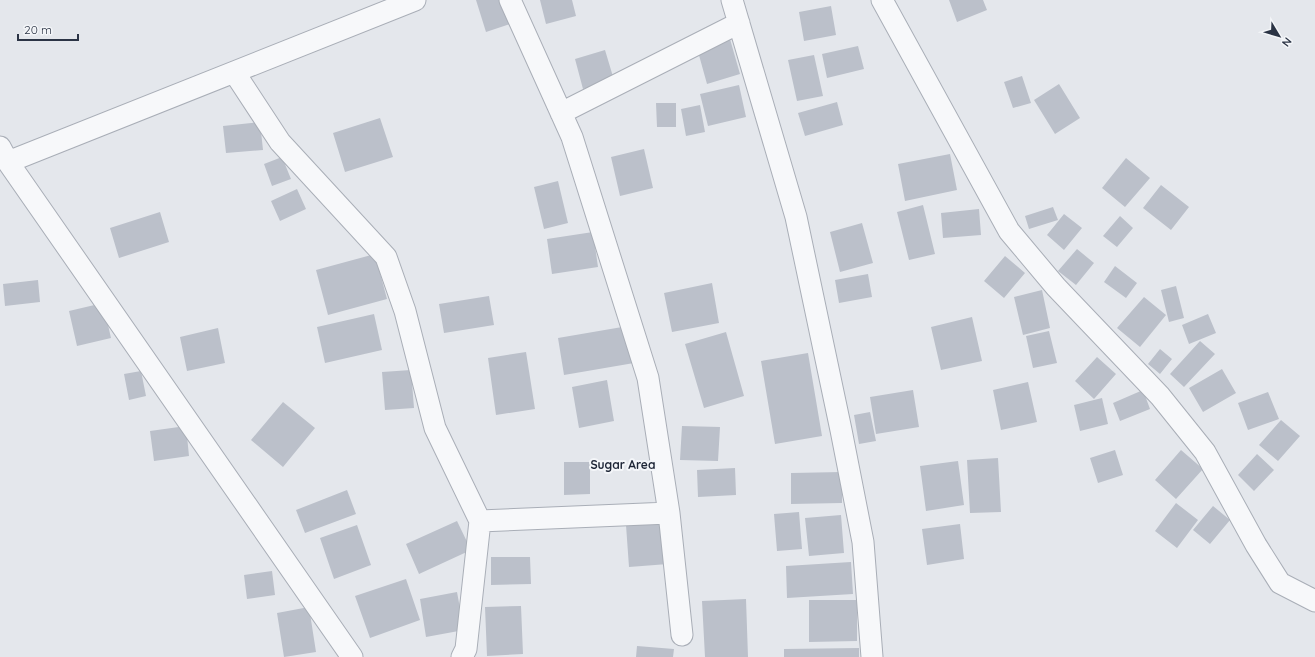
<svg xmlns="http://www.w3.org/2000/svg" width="1315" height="657" font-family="Quicksand,sans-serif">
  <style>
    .building { fill: #bbc0ca }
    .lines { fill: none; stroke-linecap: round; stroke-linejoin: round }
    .minor-casing { stroke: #a9aeb7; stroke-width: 23 }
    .minor { stroke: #f7f8fa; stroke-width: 21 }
    .labels { text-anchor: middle; stroke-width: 4; stroke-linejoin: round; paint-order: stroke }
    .neighbourhood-label { font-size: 12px; font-weight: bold; fill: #1d2536; stroke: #f4f6f9 }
  </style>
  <rect width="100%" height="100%" fill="#e4e7ec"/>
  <path class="building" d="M476 0H505L513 23 486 32Z
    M540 0H572L576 16 546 24Z
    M949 0H983L987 10 957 22Z
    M831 6 836 35 804 41 799 12Z
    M730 39 740 74 707 84 697 48Z
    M858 46 864 69 827 78 822 54Z
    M605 50 614 80 583 89 575 59Z
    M814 55 823 96 797 101 788 60Z
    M1022 76 1031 103 1013 108 1004 82Z
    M1059 84 1080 118 1055 134 1034 100Z
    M739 85 746 117 708 126 700 94Z
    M837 102 843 125 805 136 798 113Z
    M656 103H676V127H657Z
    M700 105 705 132 686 136 681 109Z
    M380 118 393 157 345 172 333 133Z
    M260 122 263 150 226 153 223 126Z
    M644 149 653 188 620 196 611 157Z
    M950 154 957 190 905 201 898 164Z
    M282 157 291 179 272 186 264 164Z
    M1126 158 1150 178 1125 207 1102 188Z
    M558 181 568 223 544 229 534 187Z
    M1161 185 1189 207 1171 230 1143 208Z
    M297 189 306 209 280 221 271 201Z
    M923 205 935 254 909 260 897 212Z
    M1053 207 1058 220 1029 229 1025 216Z
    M979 209 981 235 943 238 941 213Z
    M160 212 169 242 119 258 110 228Z
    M1064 214 1082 228 1064 250 1047 235Z
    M1120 216 1133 228 1117 247 1103 236Z
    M862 223 873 263 840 272 830 232Z
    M593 232 598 267 552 274 547 239Z
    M1077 249 1094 263 1076 285 1058 271Z
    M375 254 387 299 328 315 316 270Z
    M1005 256 1025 273 1004 298 984 281Z
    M1115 266 1137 283 1126 298 1104 282Z
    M868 274 872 297 839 303 835 280Z
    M38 280 40 302 5 306 3 284Z
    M712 283 719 323 672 332 664 293Z
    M1176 286 1184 318 1169 322 1161 290Z
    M1042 290 1050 328 1023 335 1014 297Z
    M489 296 494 325 444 333 439 304Z
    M1144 297 1166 315 1140 347 1117 328Z
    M103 303 111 338 77 346 69 311Z
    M374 314 382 350 325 363 317 327Z
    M1208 314 1216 333 1189 344 1182 325Z
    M972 317 982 361 941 370 931 327Z
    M628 326 634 363 564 375 558 338Z
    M218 328 225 363 187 371 180 337Z
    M1049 331 1057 363 1033 368 1026 336Z
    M726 332 744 396 704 408 685 344Z
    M1200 341 1215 354 1184 387 1170 374Z
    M1160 349 1172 359 1160 374 1148 364Z
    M526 352 535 409 496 415 488 358Z
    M808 353 822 436 775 444 761 361Z
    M1097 357 1116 374 1094 399 1075 381Z
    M1222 369 1236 393 1203 412 1189 388Z
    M411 370 414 408 385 410 382 372Z
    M141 371 146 396 129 400 124 374Z
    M607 380 614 421 579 428 572 387Z
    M1028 382 1037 422 1001 430 993 390Z
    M913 390 919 427 876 434 870 397Z
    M1143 390 1150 409 1120 421 1113 403Z
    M1268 392 1279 419 1248 430 1238 403Z
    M1102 398 1108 424 1080 431 1074 405Z
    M283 402 315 428 283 467 251 440Z
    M870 412 876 441 859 444 854 415Z
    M1281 420 1300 436 1278 461 1259 445Z
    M186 426 189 456 154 461 150 431Z
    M682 426 720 427 718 461 680 460Z
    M1115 450 1123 475 1098 483 1090 458Z
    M1181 450 1203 469 1176 499 1155 480Z
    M1257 454 1274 470 1254 491 1238 475Z
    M998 458 1001 512 970 513 967 460Z
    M958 461 964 505 926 511 920 466Z
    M564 462H590V494L564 495Z
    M735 468 736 495 698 497 697 470Z
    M842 472V503L791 504V473Z
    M347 490 356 514 305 533 296 510Z
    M1176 503 1198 520 1177 548 1155 531Z
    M1213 506 1230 520 1210 544 1193 530Z
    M799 512 802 549 777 551 774 514Z
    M841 515 844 553 809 556 805 518Z
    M457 521 471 550 419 574 406 544Z
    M666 522 668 564 629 567 626 525Z
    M960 524 964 559 927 565 922 529Z
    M357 525 371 565 334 579 320 538Z
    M491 557H530L531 584 491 585Z
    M851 562 853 594 787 598 786 566Z
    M272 571 275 595 247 599 244 575Z
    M406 579 420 620 370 638 355 596Z
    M457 592 464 630 426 637 420 599Z
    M746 599 748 657H705L702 601Z
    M809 600H857V641L809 642Z
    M521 606 523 654 487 656 485 607Z
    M309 607 316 652 284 657 277 613Z
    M637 646 674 649 673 657H636Z
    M859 648V657H784V649Z"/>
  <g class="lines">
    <defs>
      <path id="minor" d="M510 0 572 137 648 378 669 513 682 635
        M732 0 796 217 841 430 863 542 872 657
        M882 0 1009 231 1056 287 1160 396 1205 452 1256 545 1280 583 1315 601
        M234 72 280 142 386 257 405 311 435 428 480 521 669 513
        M561 113 739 23
        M0 147 8 162 352 657
        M8 162 415 0
        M462 657 466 649 480 521"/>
    </defs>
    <use href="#minor" class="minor-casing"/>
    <use href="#minor" class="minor"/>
  </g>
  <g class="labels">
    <g class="neighbourhood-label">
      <text x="623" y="469">Sugar Area</text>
    </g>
  </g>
  <g transform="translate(1279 36) rotate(128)" stroke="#f4f6f9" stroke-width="3" paint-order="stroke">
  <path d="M0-3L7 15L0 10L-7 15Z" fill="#2b3445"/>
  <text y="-6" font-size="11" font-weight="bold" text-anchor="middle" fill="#2b3445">N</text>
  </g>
  <path d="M18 34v6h60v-6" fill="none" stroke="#2b3445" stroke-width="2"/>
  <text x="24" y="34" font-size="12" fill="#2b3445" stroke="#f4f6f9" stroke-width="3" paint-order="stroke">20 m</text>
</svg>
